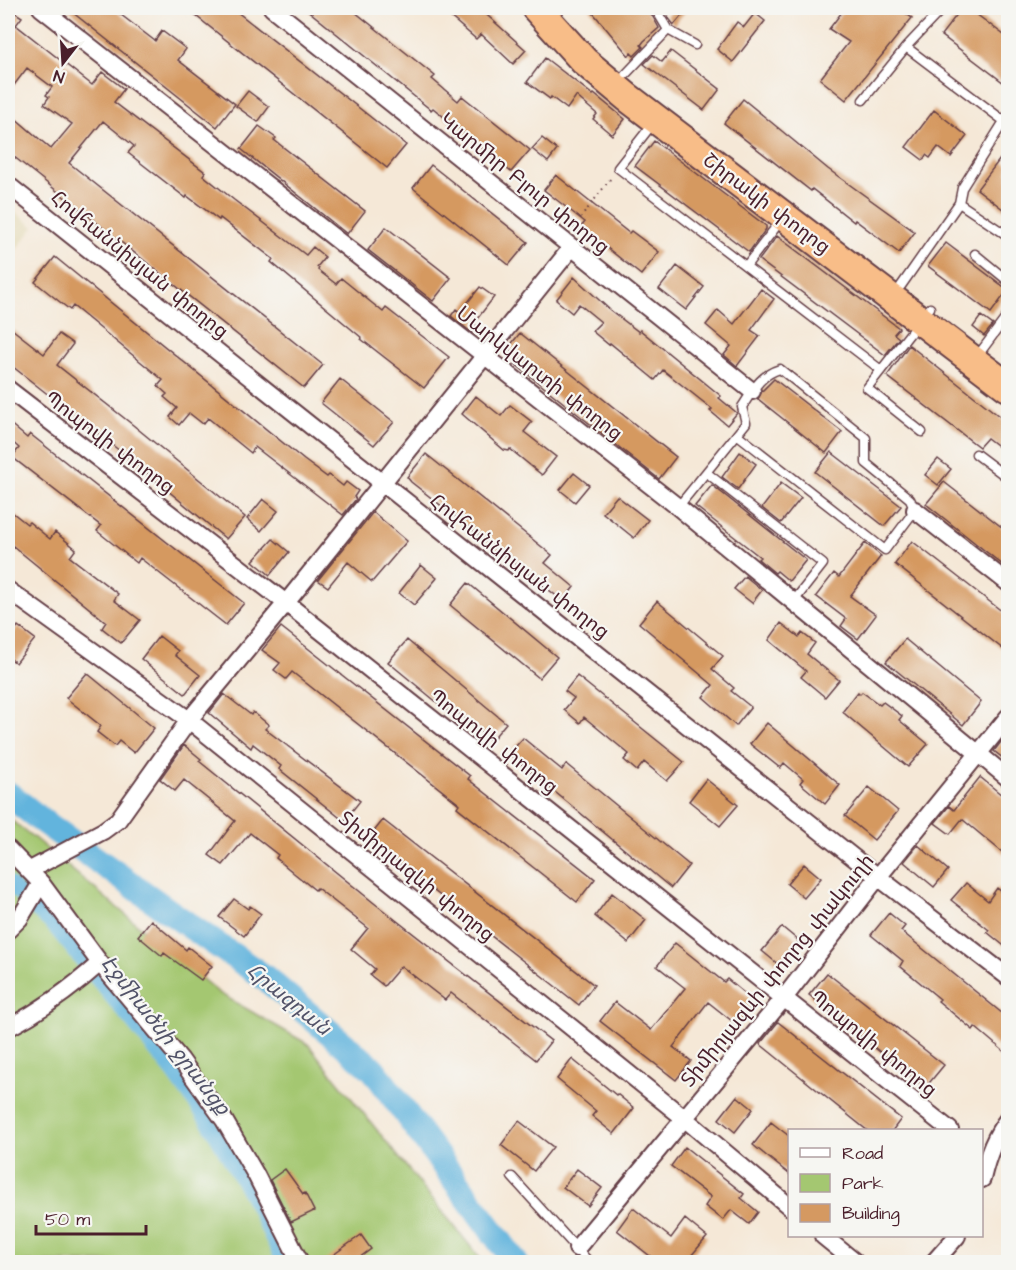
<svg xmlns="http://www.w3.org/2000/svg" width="1016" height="1270" font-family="'Architects Daughter','Noto Sans Armenian',sans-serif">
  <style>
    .built { fill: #e5dbba }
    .green { fill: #a4c771; stroke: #77734e; stroke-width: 1.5 }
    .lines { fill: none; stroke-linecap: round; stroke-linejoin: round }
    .canal { stroke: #62b4dd; stroke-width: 15 }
    .river { stroke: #62b4dd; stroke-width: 26 }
    .building { fill: #d59961 }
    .service-casing { stroke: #643d45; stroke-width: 11 }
    .minor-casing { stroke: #643d45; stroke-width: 20 }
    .trunk-casing { stroke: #643d45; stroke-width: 32 }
    .path { stroke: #643d45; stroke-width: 2; stroke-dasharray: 1.5 4.5; stroke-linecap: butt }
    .service { stroke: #fff; stroke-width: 8 }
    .minor { stroke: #fff; stroke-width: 16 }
    .trunk { stroke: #f8bd88; stroke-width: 28 }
    .labels { text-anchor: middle; stroke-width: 4.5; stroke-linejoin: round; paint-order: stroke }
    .street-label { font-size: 20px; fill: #4a1f2b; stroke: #f6f6f2 }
    .water-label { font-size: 21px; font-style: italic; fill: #525369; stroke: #f6f6f2 }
  </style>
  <rect width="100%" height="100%" fill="#f6f6f2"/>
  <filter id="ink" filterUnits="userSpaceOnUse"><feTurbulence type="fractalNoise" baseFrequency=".0167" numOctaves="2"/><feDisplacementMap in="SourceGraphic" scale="12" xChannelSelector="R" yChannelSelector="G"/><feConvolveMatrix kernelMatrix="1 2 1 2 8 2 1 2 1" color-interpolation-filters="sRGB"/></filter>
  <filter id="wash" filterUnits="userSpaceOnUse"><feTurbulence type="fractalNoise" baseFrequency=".008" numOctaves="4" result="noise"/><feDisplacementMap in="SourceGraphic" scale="24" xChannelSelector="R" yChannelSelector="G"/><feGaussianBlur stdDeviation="1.35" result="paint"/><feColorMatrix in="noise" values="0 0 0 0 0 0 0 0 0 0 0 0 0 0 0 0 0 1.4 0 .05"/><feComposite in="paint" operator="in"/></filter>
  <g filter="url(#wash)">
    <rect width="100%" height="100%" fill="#f5e8d7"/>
    <path class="built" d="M8 206 34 227 8 260Z"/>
    <path class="green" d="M8 818 33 837 219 993 308 1044 483 1262H8Z"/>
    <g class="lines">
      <path class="canal" d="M8 883 54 926 173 1072 210 1124 254 1201 284 1262"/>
      <path class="river" d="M8 794 41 820 184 922 264 977 373 1069 515 1262"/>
    </g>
    <g id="blocks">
      <path class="building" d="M8 8 22 17 16 25 92 85 102 72 124 89 114 102 205 172 203 175 234 200 306 255 313 247 325 257 317 267 319 268 318 270 336 284 341 278 383 312 386 308 449 357 424 388 361 339 362 338 271 262 273 259 220 218 219 220 187 196 186 198 128 153 134 146 103 121 69 163 323 365 304 388 8 152V112L51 149 72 124 44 104 49 97 46 95 52 87 27 68 8 93Z
        M67 8H112L155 41 162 31 186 49 178 60 235 104 217 127Z
        M186 8H232L406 145 387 168Z
        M305 8H350L435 76 432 79 458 101 462 96 530 150 511 172 433 108 431 110Z
        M440 8H479L526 50 513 64 481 34 476 39Z
        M589 8H643L653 17 659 28 644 41 641 45 643 47 634 56 631 53 629 56Z
        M674 8H688L674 25 667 16Z
        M845 8H898L912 18 846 100 820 79 849 42 829 29Z
        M962 8H968L1008 38V86L941 35Z
        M755 13 765 21 733 62 717 49 737 22 744 27Z
        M671 51 720 89 704 110 644 64 653 55 662 62Z
        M545 58 593 95 594 94 625 119 612 135 593 119 597 114 576 96 567 109 551 97 550 99 527 82Z
        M248 91 269 107 258 122 236 106Z
        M743 99 828 169 915 232 899 253 855 220 854 222 812 189 811 191 724 123Z
        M934 110 967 136 951 157 938 147 930 158 926 155 923 160 906 147Z
        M259 126 276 138 274 140 365 211 347 234 241 149Z
        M542 138 557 150 548 162 532 149Z
        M654 141 766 226V229L749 252 635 166Z
        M1000 159 1008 165V213L977 189Z
        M431 165 528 242 509 265 413 188Z
        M556 175 629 233 631 231 659 252 641 275 581 227 585 222 544 190Z
        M386 227 451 278 433 301 368 250Z
        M777 236 899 328 894 334 899 338 885 355 759 260Z
        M946 243 1008 290 991 313 928 266Z
        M55 257 304 460 327 477 329 475 343 486 346 482 358 491 354 497 356 499 343 515 255 447 251 453 208 418 203 424 189 413 179 425 170 417 177 408 164 397 167 394 158 386 163 380 73 306 70 310 35 282Z
        M677 266 704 287 686 310 659 289Z
        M574 277 610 310 639 332 640 330 721 396 719 398 737 413 727 425 710 411 712 409 663 370 655 380 610 343 609 345 592 331 601 322 579 304 572 313 556 300Z
        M480 287 494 297 474 323 477 326 472 333 451 316 456 309 460 312Z
        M761 289 774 299 751 330 760 336 737 366 724 355 731 346 706 325 718 310 734 324Z
        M981 316 993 325 984 336 973 327Z
        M8 326 44 354 59 334 73 344 57 365 133 425 245 517 226 539 125 455 8 363Z
        M520 333 676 457 659 479 515 364 521 358 508 348Z
        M909 345 1008 423V454L987 438 979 447 887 376Z
        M340 379 394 422 374 445 321 403Z
        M774 379 842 432 826 453 758 399 762 391Z
        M476 396 501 416 510 405 532 422 524 432 556 457 542 475 510 449 509 451 504 450 462 414Z
        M8 422 27 438 30 434 244 603 226 625 140 558 137 563 97 531 101 526 12 457 19 448 8 438Z
        M740 452 756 464 738 489 722 477Z
        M831 452 901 506 884 526 815 472Z
        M426 454 552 555 545 563 574 587 563 601 411 482 407 477Z
        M938 459 951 469 938 485 925 475Z
        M574 473 589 485 575 502 560 490Z
        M944 482 1008 532V569L926 504Z
        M781 483 801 498 781 523 762 508Z
        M712 485 806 560 789 581 777 571 775 573 758 559 760 557 695 506Z
        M617 496 648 520 634 538 603 513Z
        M263 499 278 511 261 531 247 519Z
        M8 509 27 524 29 522 50 539 55 532 76 549 70 557 118 594 114 600 140 620 121 643 102 628 106 622 8 542Z
        M373 512 407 541 372 582 348 562 328 587 318 580Z
        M273 539 289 552 270 575 253 561Z
        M912 541 1008 616V653L895 564Z
        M865 543 881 556 850 596 876 615 858 639 841 626 846 619 816 596 834 573 839 577Z
        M421 565 437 578 414 605 399 593Z
        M745 576 762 590 752 603 734 589Z
        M468 583 557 657 539 678 450 605Z
        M657 601 723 656 712 669 734 688 731 691 751 707 736 726 703 697 713 685 639 623Z
        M781 623 799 637 802 633 815 643 807 654 839 680 825 697 801 677 806 671 769 640Z
        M18 626 35 639 16 663 8 657V639Z
        M281 627 470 776 468 779 595 879 577 902 457 807 459 804 292 672 286 679 274 670 280 663 262 650Z
        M159 636 178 651 175 655 200 675 185 694 141 659Z
        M905 639 981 702 963 725 886 662Z
        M407 640 506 723 491 741 453 709 450 713 388 662Z
        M87 673 154 728 134 753 119 741 115 746 97 732 101 726 66 698Z
        M577 676 684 762 667 781 644 762 637 771 624 760 629 754 584 717 580 723 564 710 574 698 565 691Z
        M858 692 860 694 862 692 880 705 883 702 902 716 899 720 928 744 908 767 845 714 843 711Z
        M224 694 251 715 253 712 269 725 265 729 360 801 344 821 279 769 281 766 253 744 251 748 209 713Z
        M767 723 840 785 825 804 800 783 803 779 784 763 780 768 750 744Z
        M1008 733V762L994 751Z
        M523 738 562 770 566 764 689 865 671 888 509 754Z
        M184 745 201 759 199 761 374 903 551 1041 536 1060 451 993 445 1000 401 966 384 986 370 975 375 969 351 949 368 928 317 888 315 890 295 874 276 858 278 855 250 833 223 865 209 855 235 821 184 780 175 791 160 779Z
        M980 777 1008 800V857L962 819 950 834 935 823 949 806 954 810Z
        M706 779 738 805 720 826 689 801Z
        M869 787 898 811 874 840 845 816Z
        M383 820 594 985 579 1005 368 839Z
        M918 845 948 870 934 887 904 862Z
        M804 864 821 878 804 898 787 884Z
        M966 883 988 901 997 888 1008 897 1001 907 1008 913V949L987 932 989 930 951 900Z
        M612 893 646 920 628 943 595 916Z
        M234 899 248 909 250 906 261 914 244 936 219 917Z
        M889 913 905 926 901 931 1008 1018V1055L975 1027 973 1030 938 1001 940 999 900 966 903 961 871 935Z
        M151 920 186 950 188 947 212 966 201 980 164 953 162 956 138 936Z
        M782 927 799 941 779 965 762 951Z
        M675 943 724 982 727 979 755 1002 737 1025 708 1002 673 1047 691 1061 676 1080 600 1021 615 1002 651 1030 685 988 657 966Z
        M827 973 944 1065 925 1088 809 995Z
        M778 1022 901 1119 892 1131H868L760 1044Z
        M572 1059 616 1095 617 1094 634 1108 614 1134 592 1116 596 1111 557 1079Z
        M737 1096 753 1109 735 1132 719 1119Z
        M519 1121 553 1147 534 1171 501 1145Z
        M771 1122 789 1136V1174L753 1145Z
        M685 1147 744 1194 741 1198 758 1212 749 1224 731 1210 723 1220 705 1206 711 1197 671 1166Z
        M285 1169 303 1194 305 1193 314 1211 291 1222 270 1180Z
        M577 1169 602 1188 588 1206 563 1187Z
        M633 1208 671 1238 685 1219 707 1237 685 1263H659L617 1230Z
        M361 1235 371 1249 352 1263H322Z"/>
    </g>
  </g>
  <g filter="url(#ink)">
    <use href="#blocks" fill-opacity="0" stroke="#643d45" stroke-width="1.5"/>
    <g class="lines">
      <defs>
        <path id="service" d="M655 8 668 30 695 45
          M906 47 1008 124
          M625 75 668 30
          M863 100 906 47 943 8
          M654 122 618 168 881 370
          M959 203 1008 236
          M975 254 1008 281
          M746 266 782 219
          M901 286 959 203 962 188 1008 115
          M976 358 1008 315
          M922 432 867 388 930 308
          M976 454 1008 478
          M707 473 823 564 794 601
          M678 507 746 423 742 407C753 390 760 375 780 369L866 438V463L910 499 915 510 885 550 738 435
          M512 1177 589 1262"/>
        <path id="minor" d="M41 8 678 507 1008 778
          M272 8 752 391
          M8 185 878 877 1008 977
          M8 389 286 603 950 1130
          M915 510 1008 583
          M8 590 189 720 684 1118 790 1207
          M8 849 41 883 100 963 181 1060 224 1120 256 1175 300 1262
          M30 870 103 831 118 820 189 720 286 603 572 247
          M8 930 20 918 41 883
          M8 1028C40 1011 72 988 100 963
          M982 1179C987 1157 994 1137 1008 1119
          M823 1236 855 1262
          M577 1248 784 998 878 877 1008 717
          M934 1262 957 1236"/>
        <path id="trunk" d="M536 8 584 61 627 97 1008 387"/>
      </defs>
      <use href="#service" class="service-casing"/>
      <use href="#minor" class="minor-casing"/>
      <use href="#trunk" class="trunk-casing"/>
      <path class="path" d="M573 228 611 178"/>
      <use href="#service" class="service"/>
      <use href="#minor" class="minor"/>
      <use href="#trunk" class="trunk"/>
    </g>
  </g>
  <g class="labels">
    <g class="street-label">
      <text transform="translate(525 183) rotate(39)" y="7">Կարմիր Բլուր փողոց</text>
      <text transform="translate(767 203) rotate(37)" y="7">Շիրակի փողոց</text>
      <text transform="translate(140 264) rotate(39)" y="7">Հովհաննիսյան փողոց</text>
      <text transform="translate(540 373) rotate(38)" y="7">Մարկվարտի փողոց</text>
      <text transform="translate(110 442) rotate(37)" y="7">Պոպովի փողոց</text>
      <text transform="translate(520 566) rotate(38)" y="7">Հովհաննիսյան փողոց</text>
      <text transform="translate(494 741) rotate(38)" y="7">Պոպովի փողոց</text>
      <text transform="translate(417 876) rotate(39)" y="7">Տիմիրյազևի փողոց</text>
      <text transform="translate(777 970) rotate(-51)" y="7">Տիմիրյազևի փողոց փակուղի</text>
      <text transform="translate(874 1043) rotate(39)" y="7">Պոպովի փողոց</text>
    </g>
    <g class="water-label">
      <text transform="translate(289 999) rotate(39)" y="7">Հրազդան</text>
      <text transform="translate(166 1035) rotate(52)" y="7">Էջմիածնի ջրանցք</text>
    </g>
  </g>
  <rect width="1016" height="1270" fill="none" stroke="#f6f6f2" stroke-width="30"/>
  <rect x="788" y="1129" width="195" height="108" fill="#f6f6f2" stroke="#b1a0a2" stroke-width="1.5"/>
  <rect x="800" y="1148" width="30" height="9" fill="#ffffff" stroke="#b1a0a2" stroke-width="1.5"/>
  <text x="842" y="1159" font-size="18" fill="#4a1f2b">Road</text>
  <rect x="800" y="1174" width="30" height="18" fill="#a4c771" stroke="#b1a0a2" stroke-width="1.5"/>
  <text x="842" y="1189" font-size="18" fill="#4a1f2b">Park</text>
  <rect x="800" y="1204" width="30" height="18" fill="#d59961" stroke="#b1a0a2" stroke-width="1.5"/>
  <text x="842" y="1219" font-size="18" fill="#4a1f2b">Building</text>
  <g transform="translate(63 63) rotate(197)" stroke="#f6f6f2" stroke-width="4.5" paint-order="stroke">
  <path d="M0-4.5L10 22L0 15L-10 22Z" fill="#4a1f2b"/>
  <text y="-9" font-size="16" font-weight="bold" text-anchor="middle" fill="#4a1f2b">N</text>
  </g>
  <path d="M36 1225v9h110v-9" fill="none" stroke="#4a1f2b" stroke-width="3"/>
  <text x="45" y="1225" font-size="18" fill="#4a1f2b" stroke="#f6f6f2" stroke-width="4.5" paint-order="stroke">50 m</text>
</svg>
